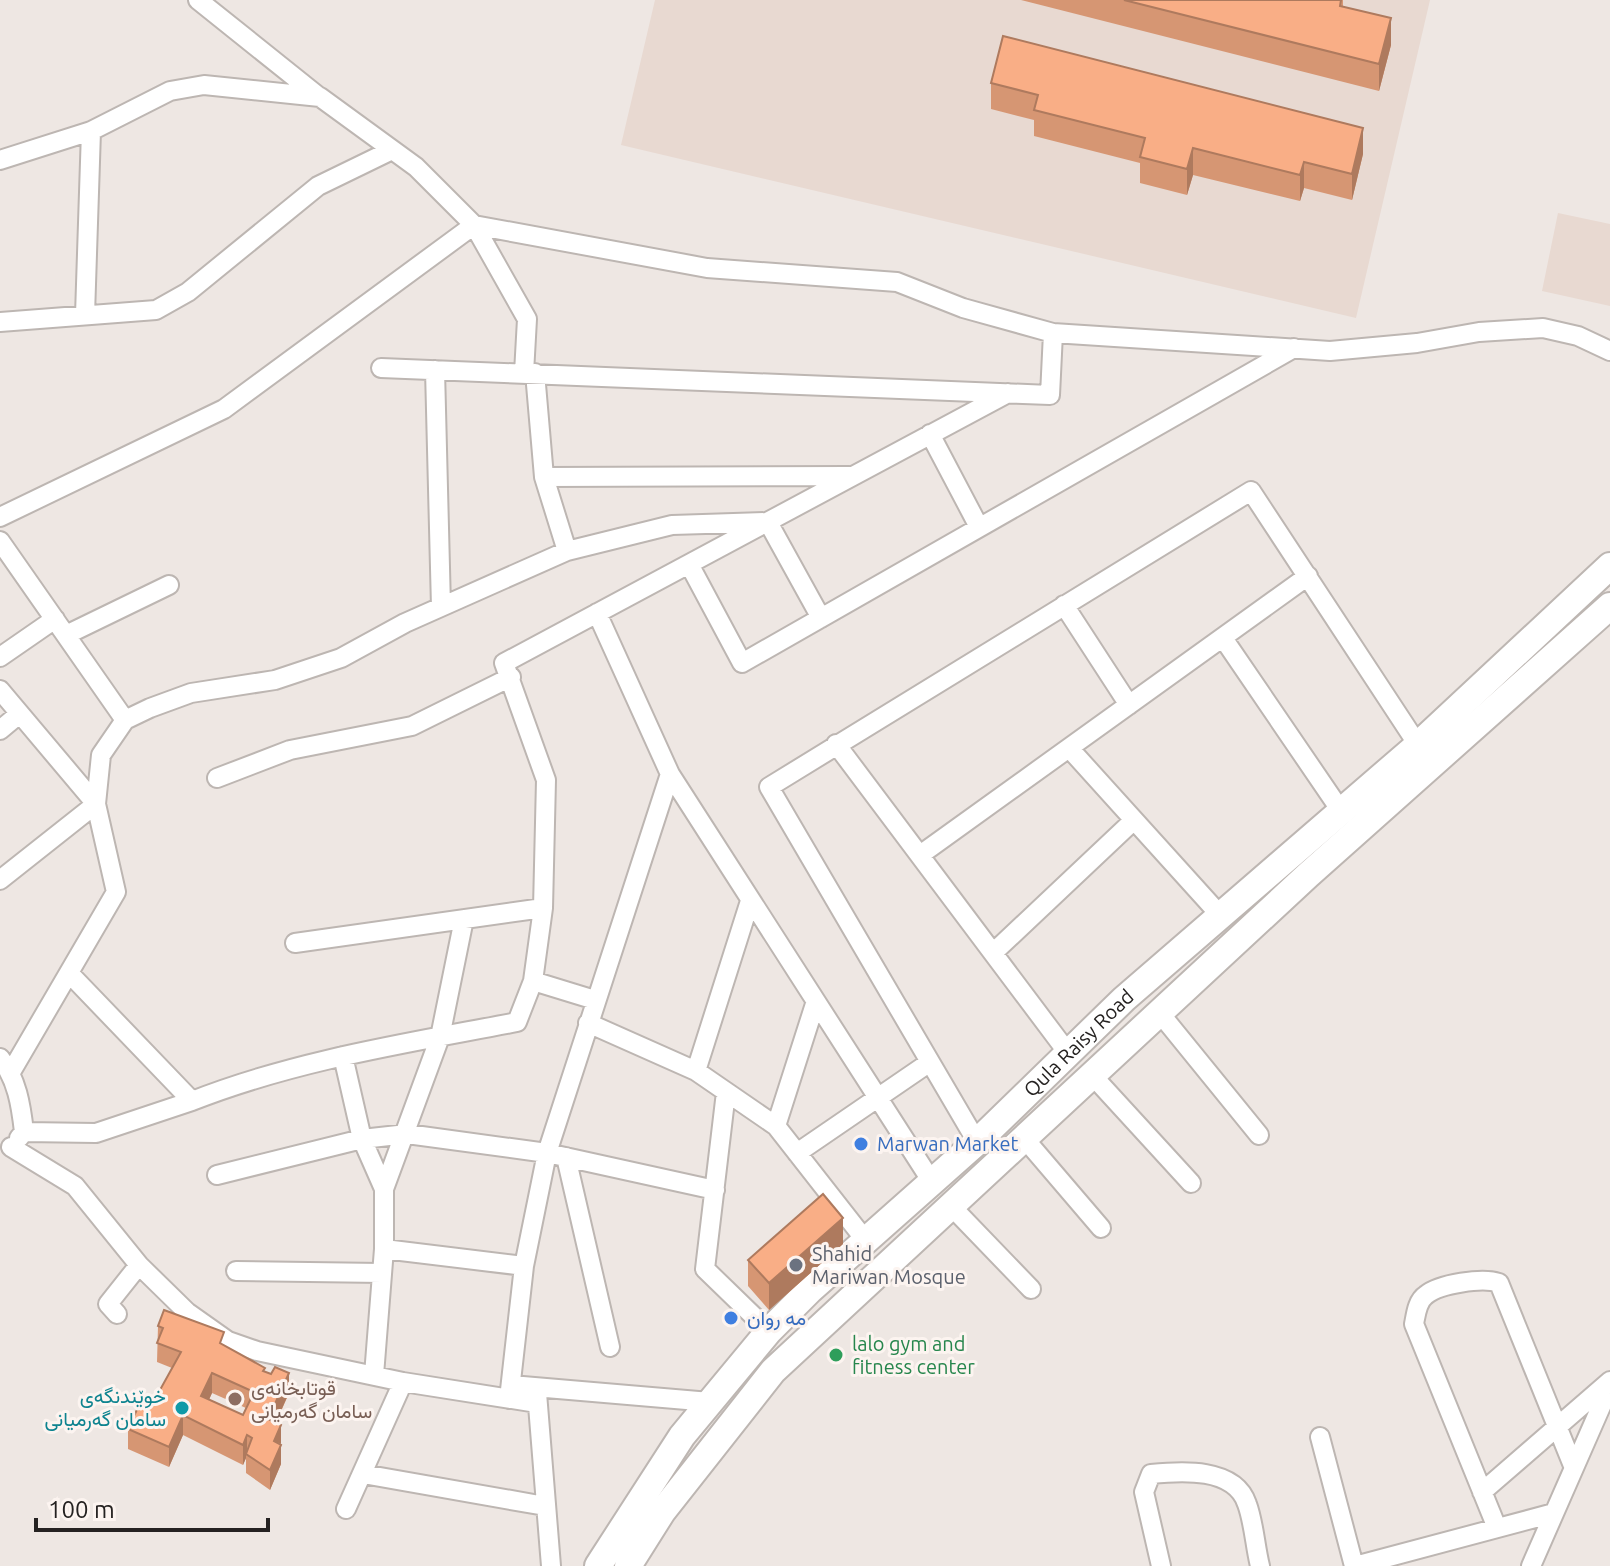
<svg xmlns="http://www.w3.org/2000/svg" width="1610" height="1566" font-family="Ubuntu,Vazirmatn,sans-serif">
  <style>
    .built { fill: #e8d9d1 }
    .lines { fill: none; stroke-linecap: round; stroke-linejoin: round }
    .minor-casing { stroke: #bdb6b2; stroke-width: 22 }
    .secondary-casing { stroke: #bdb6b2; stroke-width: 30 }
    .minor { stroke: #fff; stroke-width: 18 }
    .secondary { stroke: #fff; stroke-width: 26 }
    .wall { fill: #d69673; fill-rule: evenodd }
    .shaded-wall { fill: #ae7a5e }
    .building { fill: #f9ae86; stroke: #ae7a5e; stroke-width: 2; fill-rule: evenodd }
    .shop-dot { fill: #3f7fe0; stroke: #fcf4f0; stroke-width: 3 }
    .worship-dot { fill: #6b7280; stroke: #fcf4f0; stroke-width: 3 }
    .leisure-dot { fill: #2e9e5b; stroke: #fcf4f0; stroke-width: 3 }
    .education-dot { fill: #8d6e63; stroke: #fcf4f0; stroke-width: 3 }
    .culture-dot { fill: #0f9aa8; stroke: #fcf4f0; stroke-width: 3 }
    .labels { text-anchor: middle; stroke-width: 6; stroke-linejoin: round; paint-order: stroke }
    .street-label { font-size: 20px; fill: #252221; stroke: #fcf4f0 }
    .shop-label { font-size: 20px; fill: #366cbe; stroke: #fcf4f0; text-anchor: start }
    .worship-label { font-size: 20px; fill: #5b616d; stroke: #fcf4f0; text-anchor: start }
    .leisure-label { font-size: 20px; fill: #27864d; stroke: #fcf4f0; text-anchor: start }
    .education-label { font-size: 20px; fill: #785e54; stroke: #fcf4f0; text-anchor: start }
    .culture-label { font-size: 20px; fill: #0d838f; stroke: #fcf4f0; text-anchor: end }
  </style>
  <rect width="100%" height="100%" fill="#eee7e3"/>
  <path class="built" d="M655 0H1430L1356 318 621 145Z
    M1558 213 1610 224V306L1542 291Z"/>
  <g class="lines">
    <defs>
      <path id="minor" d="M198 0 318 96
        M0 160 91 131 170 91 204 85 320 97 416 167 474 225 527 319 524 373
        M85 315 91 131
        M0 322 156 310 188 292 318 186 392 150
        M381 368 1050 395 1053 333
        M435 370 441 607
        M535 373 544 477 567 551
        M930 434 979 527
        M544 477 849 476
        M0 517 224 409 474 225 707 268 897 282 963 308 1053 333 1330 351 1417 343 1479 332 1543 328 1578 336 1610 351
        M0 541 125 720
        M689 564 742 663 1294 348
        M1064 605 1129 705
        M597 613 670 774 932 1182
        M66 635 169 585
        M1223 638 1341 811
        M0 657 55 619
        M0 690 96 804 116 892 11 1072
        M0 730 18 715
        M836 744 1068 1053
        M1069 748 1220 915
        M217 778 290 750 412 726 511 677
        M920 855 1308 576
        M0 880 96 804 101 755 125 720 150 708 191 693 275 680 341 658 405 623 567 551 672 525 768 522 821 618
        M295 943 543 908
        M994 952 1133 821
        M69 973 192 1101C296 1060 408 1043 517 1022L533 981 543 908 546 780 504 663 1008 393
        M533 981 595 1000
        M1159 1012 1259 1135
        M588 1023 696 1071 776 1126 866 1241
        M343 1056 362 1139 384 1189
        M0 1058C17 1079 21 1105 24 1132L19 1138
        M696 1071 750 901
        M1092 1075 1191 1183
        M726 1092 705 1269 769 1331
        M776 1126 815 1004
        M24 1132 96 1133 192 1101
        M1024 1138 1101 1228
        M977 1142 769 787 1251 491 1418 745
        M11 1147 75 1186 139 1265 187 1312 228 1341 257 1351 403 1382 537 1403
        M797 1153 930 1062
        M566 1157 610 1347
        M217 1175 362 1139 407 1134 547 1153 715 1190
        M952 1207 1031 1289
        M384 1249 524 1266
        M236 1271 382 1273
        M117 1314 108 1304 139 1265
        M374 1375 384 1249V1189L440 1037 464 919
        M511 1385 710 1402
        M537 1393 551 1566
        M509 1399 524 1266 547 1153 670 774
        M1320 1437 1354 1566
        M363 1474 545 1506
        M1482 1492 1610 1381
        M346 1509 403 1382
        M1497 1528 1414 1324C1416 1314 1417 1301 1426 1295 1439 1284 1483 1277 1499 1283L1574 1468
        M1161 1566 1144 1492 1151 1474C1181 1471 1235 1467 1247 1504 1254 1523 1255 1546 1260 1566
        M1355 1566 1554 1513
        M1531 1566 1610 1386"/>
      <g id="secondary">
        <path id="s1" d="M598 1566 682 1436 769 1331 810 1290 977 1142 1124 999 1418 745 1610 566"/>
        <path d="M628 1566 662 1512 773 1371 1308 875 1610 606"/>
      </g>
    </defs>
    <use href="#minor" class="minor-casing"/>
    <use href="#secondary" class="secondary-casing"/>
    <use href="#minor" class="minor"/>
    <use href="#secondary" class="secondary"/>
  </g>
  <path class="wall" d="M1021 0H1343V7L1391 45 1379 91Z
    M991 83 1363 154 1352 200 1304 188 1300 201 1193 175 1187 195 1140 183V163L1034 136V120L991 109Z
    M843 1244 769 1310 748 1286V1260Z
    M158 1326 224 1346 265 1372 289 1393 276 1423 281 1464 270 1490 246 1473V1458L243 1465 183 1435 169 1467 128 1449V1429L150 1408 172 1368 157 1362ZM212 1393 246 1408 243 1415 209 1400Z"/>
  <path class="shaded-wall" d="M1391 18V45L1379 91V64Z
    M1363 128V154L1352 200V174Z
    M1193 148V175L1187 195V169Z
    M1304 162V188L1300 201V175Z
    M843 1218V1244L769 1310V1283Z
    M212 1373V1393L201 1416V1396Z
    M289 1373V1393L268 1439V1419Z
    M183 1415V1435L169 1467V1447Z
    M281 1425V1444L274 1441Z
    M247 1435V1454H246V1458L243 1465V1445Z
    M281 1445V1464L270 1490V1470Z"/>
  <path class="building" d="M1124 0H1341L1340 6 1391 18 1379 64Z
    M1003 36 1363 128 1352 174 1304 162 1300 175 1193 148 1187 169 1140 157 1145 138 1034 110 1038 95 991 83Z
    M823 1194 843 1218 769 1283 748 1260Z
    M164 1310 224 1332 220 1343 265 1368 263 1371 271 1374 275 1367 289 1373 268 1419 281 1425 274 1441 281 1445 270 1470 246 1454 252 1438 247 1435 243 1445 183 1415 169 1447 128 1429 140 1403 150 1408 181 1352 157 1343 163 1328 158 1326ZM212 1373 254 1392 243 1415 201 1396Z"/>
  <g class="shop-dot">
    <circle cx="861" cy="1144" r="8"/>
    <circle cx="731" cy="1318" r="8"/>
  </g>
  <circle class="worship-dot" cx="796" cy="1265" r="8"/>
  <circle class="leisure-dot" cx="836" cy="1355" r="8"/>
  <circle class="education-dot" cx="235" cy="1399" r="8"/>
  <circle class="culture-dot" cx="182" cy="1408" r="8"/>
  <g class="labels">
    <g class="street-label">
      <text dy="7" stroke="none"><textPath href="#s1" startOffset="714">Qula Raisy Road</textPath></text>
    </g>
    <g class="shop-label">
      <text x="877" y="1151">Marwan Market</text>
      <text x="747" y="1325">مه روان</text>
    </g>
    <g class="worship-label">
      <text x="812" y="1261">Shahid<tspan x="812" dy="23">Mariwan Mosque</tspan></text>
    </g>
    <g class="leisure-label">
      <text x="852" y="1351">lalo gym and<tspan x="852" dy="23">fitness center</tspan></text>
    </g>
    <g class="education-label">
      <text x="251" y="1395">قوتابخانەی<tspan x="251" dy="23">سامان گەرمیانی</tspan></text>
    </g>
    <g class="culture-label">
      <text x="166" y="1403">خوێندنگەی<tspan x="166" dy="23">سامان گەرمیانی</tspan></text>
    </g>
  </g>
  <path d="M36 1518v12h232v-12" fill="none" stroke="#252221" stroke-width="4"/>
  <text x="48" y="1518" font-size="24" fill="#252221" stroke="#fcf4f0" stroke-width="6" paint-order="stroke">100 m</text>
</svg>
